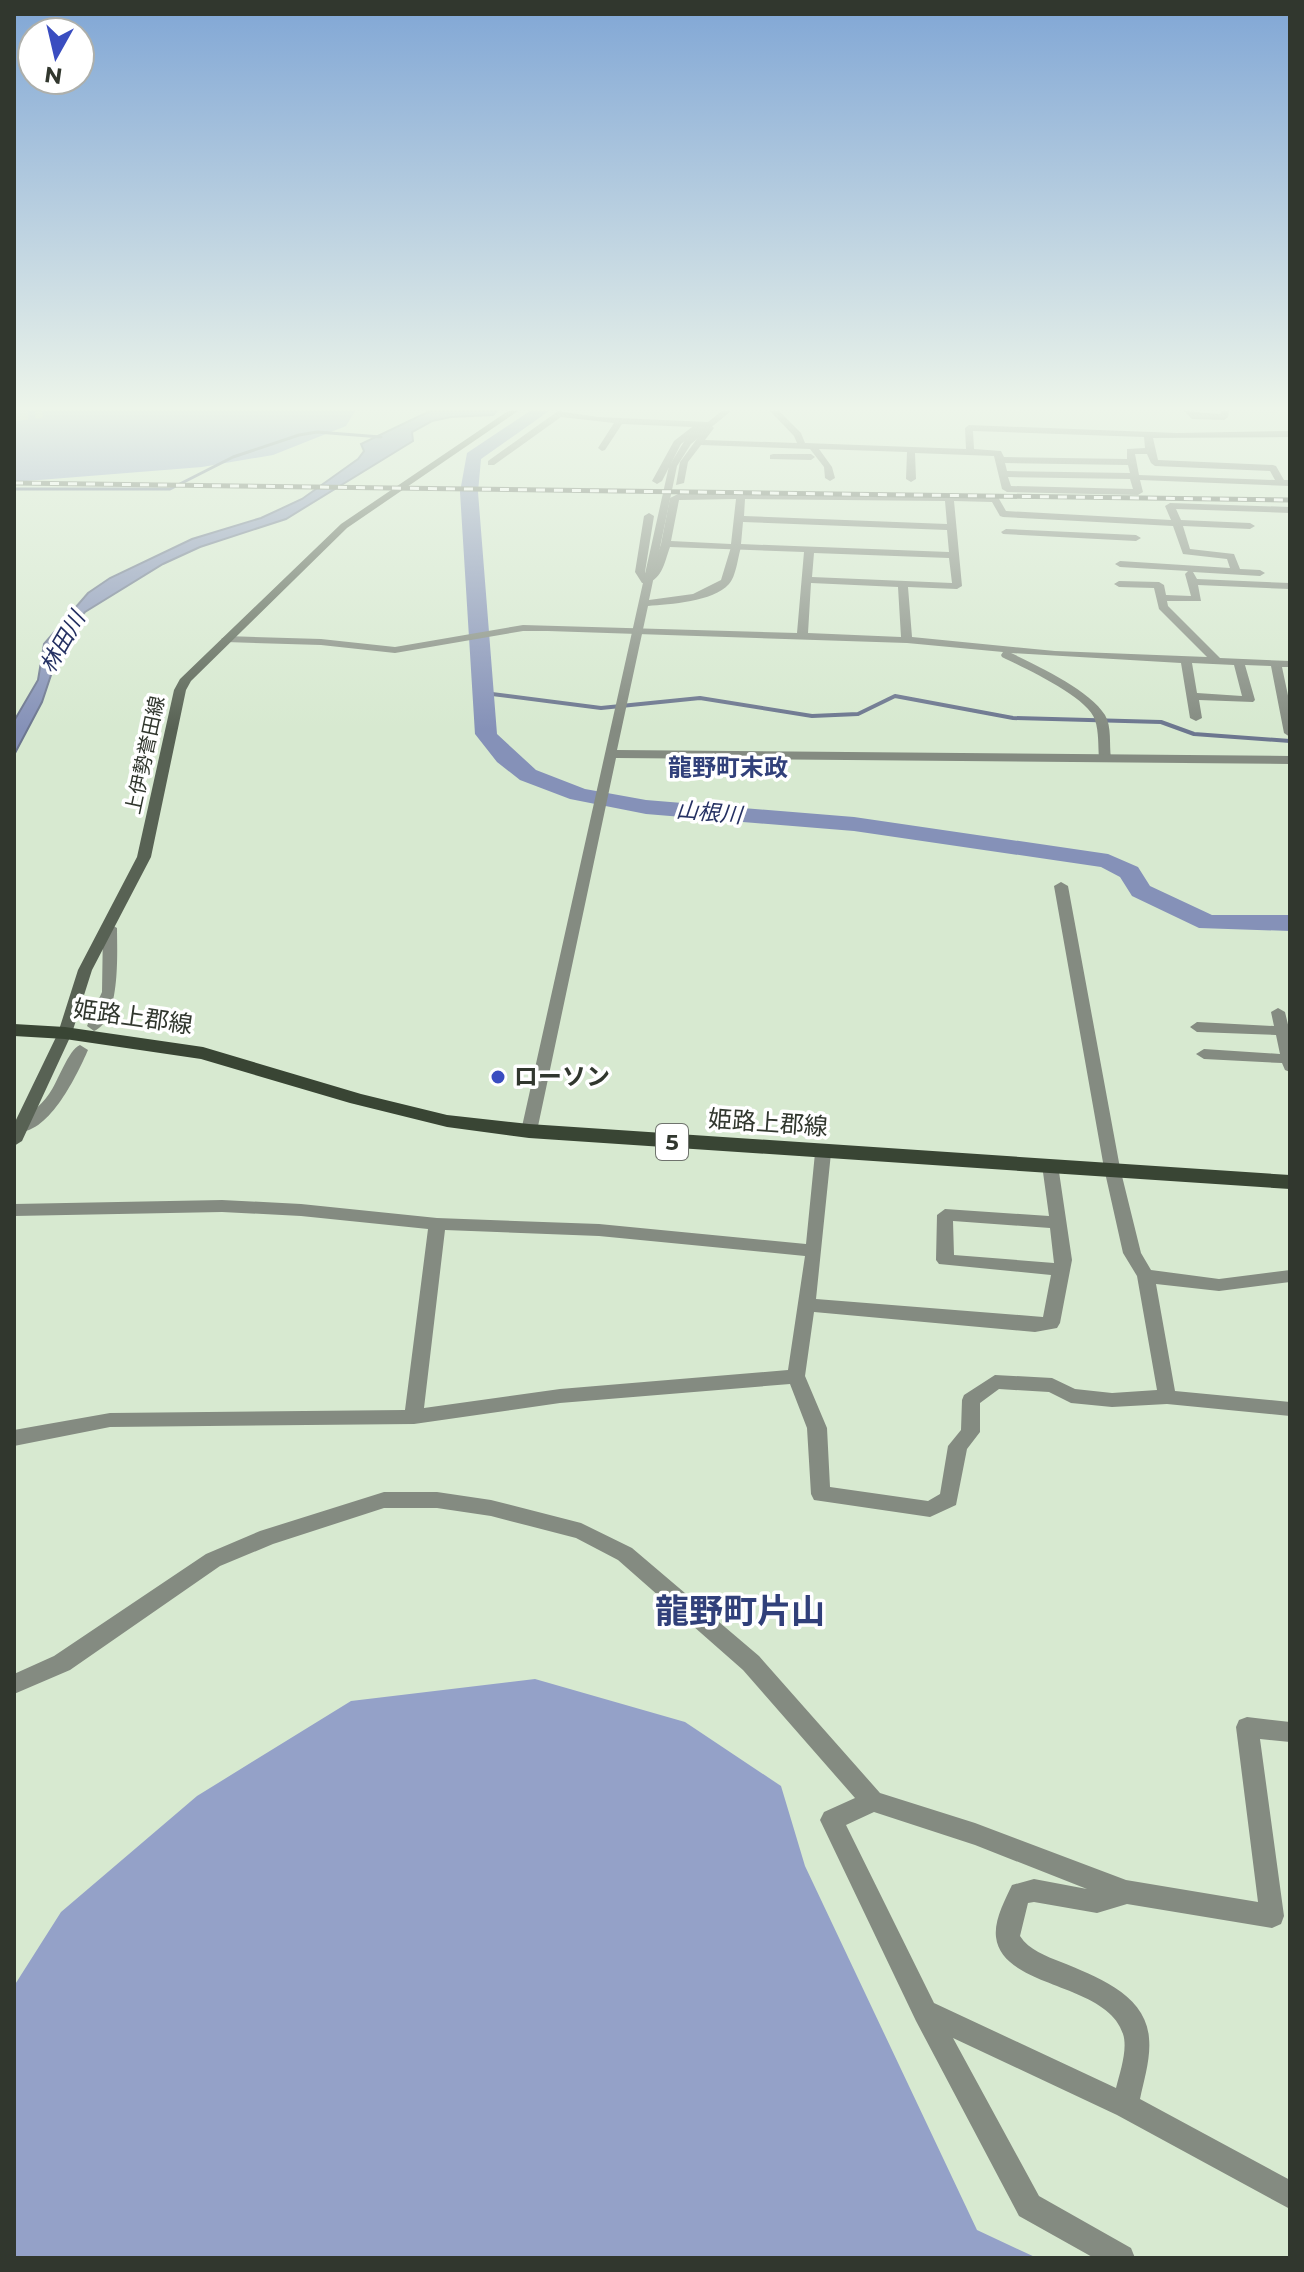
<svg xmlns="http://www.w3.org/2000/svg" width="1304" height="2272" font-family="Montserrat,'Noto Sans JP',sans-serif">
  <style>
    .forest { fill: #94a1c8 }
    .water { fill: #8591b8; stroke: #6c768f; stroke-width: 2 }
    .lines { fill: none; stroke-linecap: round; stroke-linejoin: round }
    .stream-far1 { stroke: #6c768f; stroke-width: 3 }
    .stream { stroke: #6c768f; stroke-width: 4 }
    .river { fill: #8591b8; fill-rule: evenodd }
    .motorway-tunnel { stroke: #b6c5b0; stroke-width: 14; stroke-dasharray: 14 7; stroke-linecap: butt }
    .minor { fill: #848b81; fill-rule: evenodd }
    .tertiary { fill: #848b81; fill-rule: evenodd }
    .secondary { fill: #586254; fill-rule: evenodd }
    .primary { fill: #394534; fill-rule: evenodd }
    .rail-casing { stroke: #5a6356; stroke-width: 5 }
    .rail { stroke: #fff; stroke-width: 3; stroke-dasharray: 9; stroke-linecap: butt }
    .poi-dot { fill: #3a4dc0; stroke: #fff; stroke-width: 3 }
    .labels { text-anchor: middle; stroke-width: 7; stroke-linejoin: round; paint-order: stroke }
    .far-street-label { font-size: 20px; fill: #31372e; stroke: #fff }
    .far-water-label { font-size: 22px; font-style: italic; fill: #243062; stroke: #fff }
    .shield { fill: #fff; stroke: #6f736d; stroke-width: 2 }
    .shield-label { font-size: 22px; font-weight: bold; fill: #31372e }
    .far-quarter-label { font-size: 24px; font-weight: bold; fill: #31407a; stroke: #fff }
    .street-label { font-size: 24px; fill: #31372e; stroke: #fff }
    .poi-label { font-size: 24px; font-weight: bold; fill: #31372e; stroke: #fff; text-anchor: start }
    .near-quarter-label { font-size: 34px; font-weight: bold; fill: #31407a; stroke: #fff }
  </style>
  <rect width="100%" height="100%" fill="#d7e9d0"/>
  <path class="forest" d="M14 411H355L346 426 273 455 202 467 14 482Z
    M535 1679 685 1722 781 1786 805 1866 977 2230 1037 2258H14V1986L61 1912 197 1796 351 1701Z"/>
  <path class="water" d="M430 411H497L493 415 451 417 432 421 412 432 413 441 286 519 200 547 163 564 85 612 64 636 42 702 14 755V721L38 680 44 644 88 593 110 578 192 539 261 518 302 499 358 459 364 451 361 444Z"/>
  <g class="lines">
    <path class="stream-far1" d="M14 489H170L233 457 299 435 317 432 381 437"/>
    <path class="stream" d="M484 693 601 708 700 698 812 716 858 714 895 696 1013 718 1161 722 1194 734 1290 741"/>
    <path class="river" d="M530 411H549L481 459 478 492 497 734 536 770 585 789 646 800 854 817 1108 854 1138 867 1150 886 1212 915H1290V931L1199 928 1132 896 1120 877 1101 867 854 831 646 814 570 799 520 780 497 762 475 734 460 492 467 453Z"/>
    <path class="motorway-tunnel" d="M14 414 42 411"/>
    <path class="minor" d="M558 411 598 417 707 422 714 428 705 440 797 443 794 436 770 411H779L801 433 805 443 966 449 965 428 969 425 1177 433 1290 431V437L1153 438 1158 460 1273 465 1276 466 1284 480H1290V486L1140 480 1143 492 1138 495 1007 492 1002 489 994 456 915 453 916 479 911 482 906 479 907 452 819 449 832 467 835 478 830 481 825 478 824 467 810 449 701 445 688 462 684 483 676 485 680 462 705 428 702 427 681 444 662 481 657 484 652 481 674 441 692 427 622 424 605 450 602 451 598 448 614 423 561 417 494 465H488V461ZM973 431 1144 437 1145 448 1127 449V459L1004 457 1001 451 974 449ZM1135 454H1147L1151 463 1155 466 1270 471 1275 480 1139 475ZM1005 463 1128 465 1130 473 1007 471ZM1008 477 1130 479 1133 489 1011 486Z
      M1184 411 1220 414 1221 411H1229L1228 417 1224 420 1192 419Z
      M773 454H811L815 457 811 460 770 459V455Z
      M680 493 995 496 998 497 1006 511 1171 520 1165 506 1170 503 1290 507V513L1176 509 1181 520 1250 523 1255 526 1250 529 1183 526 1190 549 1234 554 1240 569 1260 570 1265 573 1260 576 1193 572 1197 579 1290 583V589L1198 585 1201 601H1167L1168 606 1220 658 1290 661V667H1282L1290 705V737L1284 733 1271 666 1245 665 1255 700 1253 702 1199 700 1202 718 1196 721 1190 718 1181 663 1011 653C1036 665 1090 690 1105 715 1112 727 1109 744 1111 758L1105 762 1099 758C1098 746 1099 732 1095 720 1088 697 1024 668 1002 657L1001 655 1003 652 907 643 548 631H523L395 653 321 645 226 642 221 639 226 636 321 639 395 647 523 625 797 633 804 552 670 547C664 563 662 583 642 583L635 572 644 516 649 513 654 516 645 572 647 576 651 573 661 544 670 498ZM736 499 731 544 671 541 679 500ZM745 499 945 501 947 524 744 516ZM954 501 992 502 1000 516 1003 517 1173 526 1183 554 1227 559 1230 568 1120 561 1115 564 1120 567 1188 571 1185 574 1191 596 1166 595 1164 585 1159 582 1119 581 1114 584 1119 587 1154 588 1159 609 1207 657 1055 651 912 637 908 587 957 589 962 586ZM743 522 947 530 949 552 741 544ZM814 553 949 558 952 583 812 577ZM811 583 898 587 901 637 808 633ZM1192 663 1234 665 1242 696 1197 693Z
      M1006 529 1136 535 1141 538 1136 541 1003 534 1001 532Z
      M1061 882 1068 886 1120 1168 1141 1253 1151 1270 1219 1279 1290 1270V1282L1219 1291 1156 1284 1175 1391 1290 1402V1416L1167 1404 1112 1407 1071 1403 1049 1392 999 1389 980 1403V1432L967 1449 956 1505 930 1517 814 1500 811 1494 807 1428 790 1384 560 1403 414 1424 110 1427 14 1446V1430L110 1413 405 1410 428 1229 301 1216 222 1212 14 1216V1204L222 1200 301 1204 437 1218 599 1224 806 1244 815 1153 823 1148 831 1153 816 1299 1043 1317 1051 1275 939 1264 936 1260 937 1215 945 1209 1049 1216 1042 1165 1050 1160 1058 1165 1072 1260 1060 1323 1057 1328 1035 1332 814 1312 805 1376 827 1428 830 1487 928 1501 940 1494 948 1446 961 1430 962 1400 964 1395 995 1375 1052 1378 1075 1389 1112 1393 1157 1390 1137 1276 1123 1253 1104 1168 1054 886ZM953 1221 1050 1228 1054 1263 954 1255ZM445 1230 599 1236 805 1256 788 1370 560 1389 424 1408Z
      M110 924 117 928C117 952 121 1020 94 1031L87 1026 102 992 103 928Z
      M1278 1008 1285 1012 1290 1033V1072L1285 1070 1282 1063 1204 1059 1196 1054 1204 1049 1280 1054 1276 1035 1197 1032 1190 1027 1197 1022 1274 1026 1271 1012Z
      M80 1045 88 1050C77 1075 48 1137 14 1132V1124C28 1116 40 1107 49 1094 58 1082 68 1050 80 1045Z
      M384 1492H437L491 1500 581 1523 632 1548 759 1656 880 1793 975 1823 1126 1880 1258 1902 1236 1727 1239 1720 1247 1717 1290 1722V1742L1260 1739 1284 1916 1281 1924 1272 1928 1127 1904 1097 1913 1034 1902 1028 1903 1020 1936C1029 1950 1046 1956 1061 1962 1095 1976 1146 1994 1149 2038 1151 2058 1144 2080 1140 2099L1290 2180V2209L1117 2115 953 2038 1039 2196 1131 2248 1135 2258H1094L1019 2216 916 2021 820 1820 824 1812 855 1798 743 1670 618 1560 576 1538 491 1516 437 1508H384L273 1544 220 1566 70 1670 14 1694V1674L54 1656 206 1554 260 1531ZM874 1812 975 1845 1087 1889 1034 1879 1012 1885C1005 1900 994 1920 996 1937 1002 1989 1107 1982 1123 2034 1128 2049 1120 2072 1116 2088L934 2003 846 1825Z"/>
    <path class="tertiary" d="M722 411H731L691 444 677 466 649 600 693 594 721 580 731 547 736 544 741 547C738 557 736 577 729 584 713 602 670 604 648 606L617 750 1290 756V764L616 758 537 1131 529 1136 521 1131 669 466 685 440Z"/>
    <path class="secondary" d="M508 411H518L347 528 191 681 186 690 151 857 92 970 72 1033 22 1141 14 1146V1124L58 1033 78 970 137 857 174 690 180 679 341 524Z"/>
    <path class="primary" d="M14 1024 65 1027 203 1047 361 1094 447 1115 529 1124 1290 1175V1189L529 1138 447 1127 350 1103 201 1059 65 1039 14 1036Z"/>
    <defs>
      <path id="rail" d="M14 483 1290 500"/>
    </defs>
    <use href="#rail" class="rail-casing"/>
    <use href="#rail" class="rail"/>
  </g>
  <linearGradient id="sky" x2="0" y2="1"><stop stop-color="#80a6d5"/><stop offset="0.56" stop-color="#edf5ea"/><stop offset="1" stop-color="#edf5ea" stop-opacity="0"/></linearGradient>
  <rect width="1304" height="729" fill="url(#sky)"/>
  <circle class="poi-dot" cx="498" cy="1077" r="8"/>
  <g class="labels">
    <g class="far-street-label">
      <text transform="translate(145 755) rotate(-78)" y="7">上伊勢誉田線</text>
    </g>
    <g class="far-water-label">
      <text transform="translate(62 642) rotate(-60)" y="8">林田川</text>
      <text transform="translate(709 812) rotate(5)" y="8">山根川</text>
    </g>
    <rect class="shield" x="656" y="1124" width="32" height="36" rx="6"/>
    <g class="shield-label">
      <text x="672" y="1150">5</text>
    </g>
    <g class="far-quarter-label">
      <text x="728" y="776">龍野町末政</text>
    </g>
    <g class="street-label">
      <text transform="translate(133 1017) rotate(8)" y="8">姫路上郡線</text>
      <text transform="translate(768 1123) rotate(4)" y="8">姫路上郡線</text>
    </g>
    <g class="poi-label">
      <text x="514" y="1085">ローソン</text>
    </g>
    <g class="near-quarter-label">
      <text x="740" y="1623">龍野町片山</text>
    </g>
  </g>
  <rect width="1304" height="2272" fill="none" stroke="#31372e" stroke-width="32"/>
  <g transform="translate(56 56) rotate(188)"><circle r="38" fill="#ffffff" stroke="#adafab" stroke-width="2"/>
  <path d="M0-6L14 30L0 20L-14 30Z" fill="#3a4dc0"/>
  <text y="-12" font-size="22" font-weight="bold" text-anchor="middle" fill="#31372e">N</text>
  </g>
</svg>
